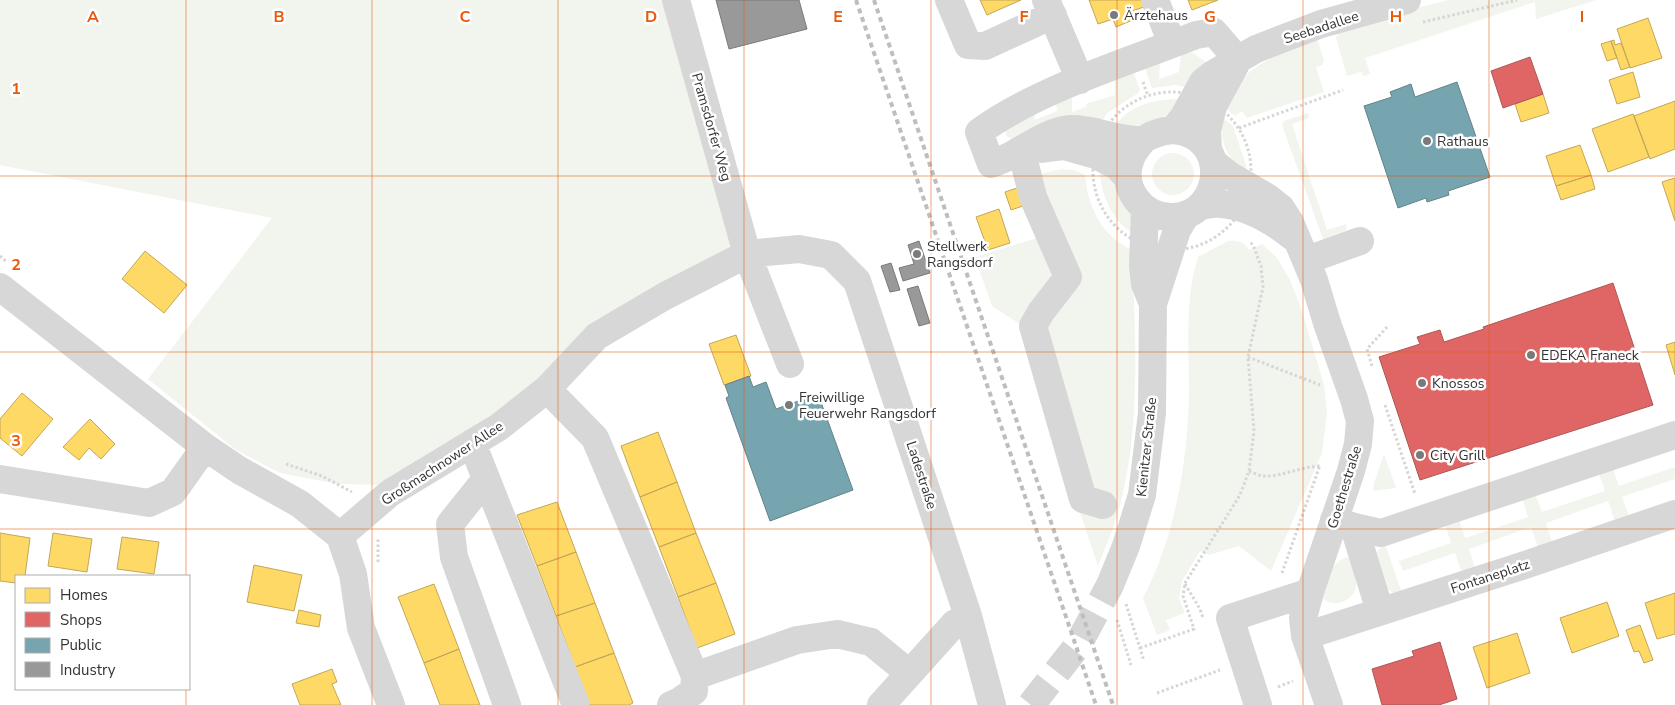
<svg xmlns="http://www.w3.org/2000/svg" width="1675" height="705" font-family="'Nunito Sans',sans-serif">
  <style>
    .green { fill: #f1f5ed }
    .homes { fill: #ffd966; stroke: #c2a757 }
    .shops { fill: #e06666; stroke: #ac5757 }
    .public { fill: #76a5af; stroke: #62838a }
    .industry { fill: #999; stroke: #7a7a7a }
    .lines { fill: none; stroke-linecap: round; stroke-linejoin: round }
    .minor-tunnel { stroke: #d6d6d6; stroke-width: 28; stroke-dasharray: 28 14; stroke-linecap: butt }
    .path { stroke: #d6d6d6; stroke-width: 3; stroke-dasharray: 2.5 2.5; stroke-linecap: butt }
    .minor { stroke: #d7d7d7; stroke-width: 28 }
    .rail { stroke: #bebebe; stroke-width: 4; stroke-dasharray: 5 4; stroke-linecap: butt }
    .grid { fill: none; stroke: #e8590c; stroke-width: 1; stroke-opacity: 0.55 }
    .poi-dot { fill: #7a7a7a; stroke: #fff; stroke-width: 2 }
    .labels { text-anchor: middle; stroke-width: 5; stroke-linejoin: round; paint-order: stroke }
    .poi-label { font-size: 14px; fill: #333; stroke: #fff; text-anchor: start }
    .street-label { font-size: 14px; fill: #333; stroke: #fff }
    .grid-label { font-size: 16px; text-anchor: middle; font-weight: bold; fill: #e8590c; stroke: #fff; stroke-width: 5; stroke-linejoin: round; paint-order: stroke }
  </style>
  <rect width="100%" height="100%" fill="#fff"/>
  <path class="green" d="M0 0H676L747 254 665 295 547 389 386 485 337 484 280 473 236 450 148 379 272 218 0 165Z
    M1448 0H1596L1536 19 1535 2 1365 58 1370 74 1363 76 1361 72 1347 76 1336 38 1339 31 1405 11Z
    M1317 38 1324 61 1322 65 1316 67 1324 92 1247 118 1242 111 1235 116 1223 106C1229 97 1234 88 1241 80 1261 59 1291 49 1317 38Z
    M1189 52 1193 53 1206 62 1190 88 1176 85 1152 88 1144 66 1160 60 1159 79 1179 72 1181 54Z
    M1133 71 1140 90 1137 94 1107 113 1101 123 1014 140 1006 136 1005 129 1034 113 1035 120 1057 111 1056 101 1072 95V112L1086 107V104L1115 95V77Z
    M1179 99 1180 102C1176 105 1173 111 1169 114 1153 125 1133 127 1114 127 1131 104 1152 100 1179 99Z
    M1308 113 1309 118 1292 124 1327 230 1346 224 1347 228 1345 231 1323 239 1282 125 1284 121Z
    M1222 117 1233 126 1246 165 1245 174C1226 155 1220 144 1222 117Z
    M1152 174a21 21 0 1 1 42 0a21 21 0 1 1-42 0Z
    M1099 165 1113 176 1131 212 1136 236C1110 219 1101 195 1099 165Z
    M1062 169 1074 170 1084 174C1087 182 1086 190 1089 197 1095 220 1110 240 1132 250 1135 332 1141 417 1122 497 1117 521 1107 543 1098 566L1060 453 1023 326 992 306 975 257 1053 233 1039 174Z
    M1228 241C1237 240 1245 242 1249 250L1262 244 1277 258 1290 280 1302 311 1324 385 1327 413 1322 453 1271 571 1239 546 1209 555 1200 551 1182 581 1179 598 1185 613 1166 620 1170 630 1157 635 1143 598C1176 535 1188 460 1189 389 1189 354 1186 317 1192 282 1193 274 1196 265 1198 257Z
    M1384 454 1396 488 1373 491 1374 483Z
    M1612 467 1619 486 1675 467V479L1622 497 1629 516 1615 521 1608 501 1546 523 1552 542 1538 547 1531 527 1469 549 1475 568 1462 573 1455 553 1403 571 1399 561 1451 543 1445 524 1459 520 1465 538 1528 517 1522 498 1535 493 1542 512 1605 491 1598 472Z
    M1385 544 1402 593 1395 594 1388 589 1377 553 1379 549Z
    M1347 557 1350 559C1352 567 1357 577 1356 586 1355 600 1332 610 1323 598V594C1329 577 1329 564 1347 557Z"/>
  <path class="homes" d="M980 0H1021L987 15Z
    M1089 0H1144L1147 6 1132 11 1135 19 1116 27 1113 19 1098 24Z
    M1188 0H1218L1192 10Z
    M1648 18 1662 58 1630 68 1617 29Z
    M1614 40 1615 45 1621 43 1630 67 1621 70 1611 41Z
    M1611 41 1617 58 1607 61 1601 44Z
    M1633 72 1640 97 1617 104 1609 80Z
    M1543 94 1549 113 1521 122 1515 104Z
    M1675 101V149L1650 159 1634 116Z
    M1633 114 1649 157 1608 172 1592 129Z
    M1580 145 1591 175 1556 186 1546 156Z
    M1591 175 1595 189 1561 200 1556 186Z
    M1675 178V221L1662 182Z
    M1023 186 1029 204 1011 210 1005 192Z
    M999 209 1010 243 988 250 976 217Z
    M145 251 187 285 164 313 122 279Z
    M736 335 751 376 724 385 709 344Z
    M1675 342V375L1666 345Z
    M22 393 53 419 22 456 0 438V419Z
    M90 419 115 444 101 459 89 448 79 460 63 447Z
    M658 432 677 482 640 497 621 446Z
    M677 482 696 533 659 547 640 497Z
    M557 502 576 552 537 566 517 515Z
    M0 533 30 538 25 576H16V583L0 581Z
    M53 533 92 539 87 572 48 566Z
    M696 533 716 583 678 597 659 547Z
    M122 537 159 542 154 574 117 569Z
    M576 552 595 603 556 616 537 566Z
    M254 565 302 575 294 611 247 602Z
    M716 583 735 634 697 648 678 597Z
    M434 584 459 649 424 663 398 597Z
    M1675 593V634L1657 639 1645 603Z
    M1607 602 1619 636 1572 653 1560 618Z
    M595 603 614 653 575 667 556 616Z
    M299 610 321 615 319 627 296 623Z
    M1640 625 1653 660 1644 663 1639 651 1634 652 1626 630Z
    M1517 633 1530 673 1487 688 1473 647Z
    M459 649 465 666 480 705H440L424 663Z
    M614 653 633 703 629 705H590L575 667Z
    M332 669 337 682 332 684 341 705H300L292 684Z"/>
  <path class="shops" d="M1530 57 1543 94 1503 108 1491 71Z
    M1613 283 1653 405 1420 480 1379 357 1420 344 1417 337 1440 330 1444 342 1484 329 1483 327Z
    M1440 642 1457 699 1439 705H1382L1372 669 1414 656 1412 651Z"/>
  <path class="public" d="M1457 82 1490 177 1448 191 1449 195 1427 202 1426 198 1398 208 1364 106 1392 97 1390 92 1411 84 1415 97Z
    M749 376 753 387 766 382 776 409 818 394 853 490 770 521 726 398 729 396 725 385Z"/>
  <path class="industry" d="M716 0H799L807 29 729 49Z
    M919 241 930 273 903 281 899 268 914 264 908 245Z
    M891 263 900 290 890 292 881 266Z
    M918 286 930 323 919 326 907 289Z"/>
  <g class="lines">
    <path class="minor-tunnel" d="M1031 705 1078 645 1110 585"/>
    <path class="path" d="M1423 22 1517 0
      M1143 82 1148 96
      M1093 171a79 79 0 1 1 158 0a79 79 0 1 1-158 0Z
      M1239 128 1343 90
      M0 256 7 262
      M1248 357 1320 385
      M1372 366 1367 349 1388 326
      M1385 405 1415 494
      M286 464 322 476 352 492
      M1249 471C1254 473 1259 476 1264 476 1282 477 1302 466 1321 466
      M378 562V538
      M1282 573 1320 465
      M1185 584 1200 609 1203 618
      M1126 604 1144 661
      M1117 620 1131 665
      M1140 648 1194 629 1183 596 1185 583 1240 495 1249 471 1254 431 1248 357 1263 287 1261 266 1253 245 1250 242
      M1278 687 1293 681
      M1157 693 1220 670"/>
    <path class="minor" d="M676 0 747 254 790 364
      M949 0 968 45 985 46 1053 15
      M1046 0 1080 80
      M1155 0 1172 44
      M1173 130 1183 118 1203 82 1213 74 1256 49 1321 24 1407 0
      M1144 139C1139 145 1134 150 1131 158 1119 187 1142 218 1173 217 1216 216 1230 155 1192 135 1180 129 1167 129 1155 134 1150 135 1147 139 1141 140 1117 141 1094 128 1070 129 1050 131 1032 144 1015 153 1007 158 999 161 991 164L979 132C1040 88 1125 63 1196 35L1214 32 1238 60
      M1042 149 1064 146 1096 155 1117 166 1128 178
      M1208 150 1207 131 1213 106 1238 60
      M1022 153 1033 197 1068 277 1041 312 1033 326 1083 499 1103 505
      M1214 163 1229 175 1267 197 1281 208 1290 222 1314 280 1327 323 1354 399 1360 421 1358 444 1351 471 1310 592 1303 618 1305 636 1329 705
      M1201 206C1207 205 1215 203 1221 204 1247 206 1273 221 1293 237
      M1145 209 1143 266 1145 284 1153 304
      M1307 260 1360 241
      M0 287 205 447 239 470 300 504 340 536
      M547 389 595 438 695 676 694 691 680 701 671 705
      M472 443 576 705
      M0 479 149 503 173 492 205 447
      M486 479 450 524 454 557 507 705
      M1334 520 1354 527 1381 533 1675 435
      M1354 527 1380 611
      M340 536 390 493 499 427 547 389 597 336 665 296 747 254 799 249 831 255 857 281 968 616 992 705
      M340 536 353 574 361 628 391 705
      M1110 585 1126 546 1142 495 1152 413 1153 304 1177 230 1186 215
      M1305 636 1528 564 1675 514
      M695 676 797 640 837 634 871 642 909 673
      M881 705 954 624 968 616
      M1258 705 1230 618 1310 592"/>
    <path class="rail" d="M856 0 1096 705
      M874 0 1113 705"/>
  </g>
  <path class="grid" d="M186 0V576M372 0V705M558 0V705M744 0V705M931 0V705M1117 0V705M1303 0V705M1489 0V705M0 176H1675M0 352H1675M0 529H1675M186 689V705"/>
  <g class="poi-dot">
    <circle cx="1114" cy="15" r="5"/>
    <circle cx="1427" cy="141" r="5"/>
    <circle cx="917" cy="254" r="5"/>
    <circle cx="1531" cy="355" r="5"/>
    <circle cx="1422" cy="383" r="5"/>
    <circle cx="789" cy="405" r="5"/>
    <circle cx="1420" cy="455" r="5"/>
  </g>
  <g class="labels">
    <g class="poi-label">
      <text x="1124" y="20">Ärztehaus</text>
      <text x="1437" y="146">Rathaus</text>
      <text x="927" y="251">Stellwerk<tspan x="927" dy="16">Rangsdorf</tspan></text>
      <text x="1541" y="360">EDEKA Franeck</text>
      <text x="1432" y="388">Knossos</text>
      <text x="799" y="402">Freiwillige<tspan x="799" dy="16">Feuerwehr Rangsdorf</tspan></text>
      <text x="1430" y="460">City Grill</text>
    </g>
    <g class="street-label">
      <text transform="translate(1321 27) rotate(-18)" y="5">Seebadallee</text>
      <text transform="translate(712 127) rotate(74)" y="5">Pramsdorfer Weg</text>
      <text transform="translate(1146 447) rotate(-84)" y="5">Kienitzer Straße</text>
      <text transform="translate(442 463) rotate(-33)" y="5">Großmachnower Allee</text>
      <text transform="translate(922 475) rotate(72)" y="5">Ladestraße</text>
      <text transform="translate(1344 487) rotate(-73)" y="5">Goethestraße</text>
      <text transform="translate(1490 576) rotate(-18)" y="5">Fontaneplatz</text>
    </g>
  </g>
  <g class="grid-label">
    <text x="93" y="22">A</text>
    <text x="279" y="22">B</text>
    <text x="465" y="22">C</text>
    <text x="651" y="22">D</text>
    <text x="838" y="22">E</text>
    <text x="1024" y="22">F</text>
    <text x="1210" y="22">G</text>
    <text x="1396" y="22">H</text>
    <text x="1582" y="22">I</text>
    <text x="16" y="94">1</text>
    <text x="16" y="270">2</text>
    <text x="16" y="446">3</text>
  </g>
  <rect x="15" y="575" width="175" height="115" fill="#ffffff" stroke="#adadad"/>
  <rect x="25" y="588" width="25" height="15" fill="#ffd966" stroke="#adadad"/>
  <text x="60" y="600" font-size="15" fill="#333333">Homes</text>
  <rect x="25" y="612" width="25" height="15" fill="#e06666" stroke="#adadad"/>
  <text x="60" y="625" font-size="15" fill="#333333">Shops</text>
  <rect x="25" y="638" width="25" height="15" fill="#76a5af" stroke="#adadad"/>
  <text x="60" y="650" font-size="15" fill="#333333">Public</text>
  <rect x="25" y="662" width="25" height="15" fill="#999999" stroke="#adadad"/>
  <text x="60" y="675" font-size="15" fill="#333333">Industry</text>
</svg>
